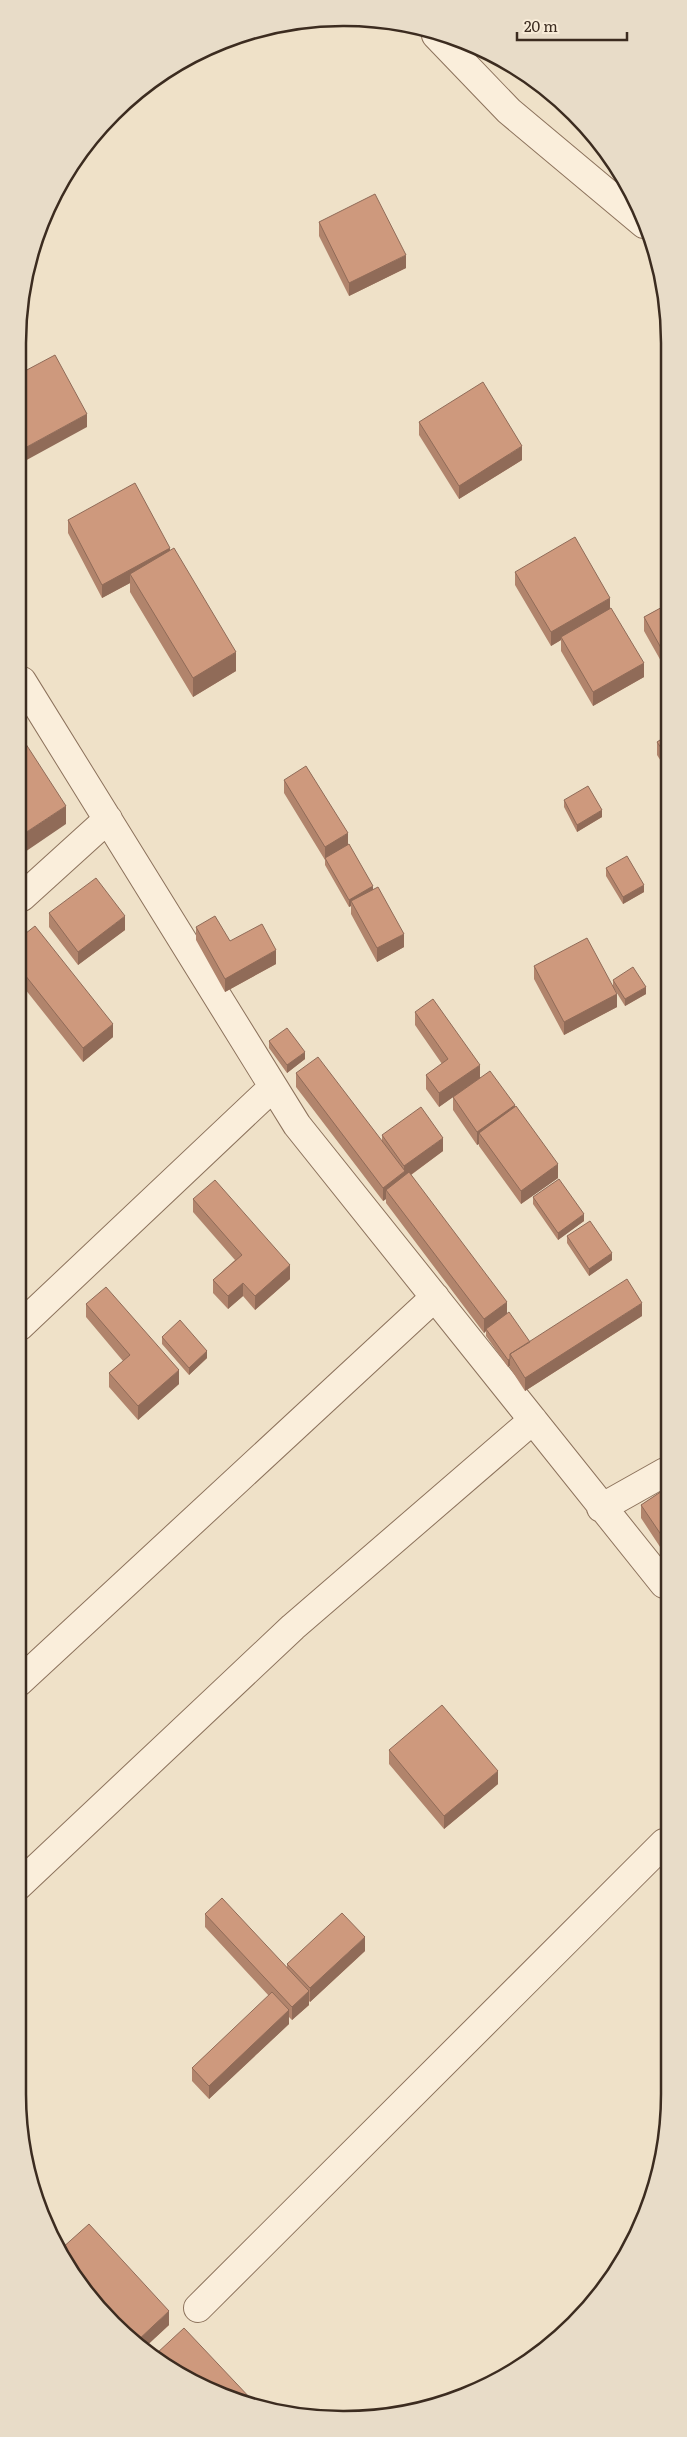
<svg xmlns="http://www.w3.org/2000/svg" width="687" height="2437" font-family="Literata,serif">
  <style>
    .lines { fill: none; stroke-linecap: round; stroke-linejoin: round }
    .minor-casing { stroke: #8c725c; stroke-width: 30 }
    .minor { stroke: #faeedb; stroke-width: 28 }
    .wall { fill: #b1846c }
    .shaded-wall { fill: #906b58 }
    .building { fill: #ce997d; stroke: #906b58 }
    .rim { fill: none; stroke: #3c2c20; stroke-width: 2.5 }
  </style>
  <rect width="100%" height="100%" fill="#efe1c8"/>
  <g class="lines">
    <defs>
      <path id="minor" d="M436 35 509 111 644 224
        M22 681 297 1125 664 1584
        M22 897 108 819
        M20 1326 273 1087
        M601 1508 665 1472
        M19 1682 435 1297
        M18 1886 293 1627 533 1420
        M198 2308 664 1843"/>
    </defs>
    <use href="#minor" class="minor-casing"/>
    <use href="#minor" class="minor"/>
  </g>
  <path class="wall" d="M319 222 406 268 349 296 319 236Z
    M419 422 522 460 459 499 419 435Z
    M68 520 170 550 236 671 193 697 130 592V583L102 598 68 533Z
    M515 572 610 608 644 677 593 706 561 651V640L551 646 515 585Z
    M666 605V670L644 631V617Z
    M666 736V769L657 755V742Z
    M284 780 348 845 373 889 404 947 377 962 351 914V906L349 907 325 865V860L284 793Z
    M564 800 602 817 577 832 564 807Z
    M606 868 644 892 623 904 606 876Z
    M49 913 125 930 78 965 49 927Z
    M196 927 230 941 276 964 225 992 196 940Z
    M21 937 113 1037 83 1062 21 984Z
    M534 966 613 986V980L646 994 625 1006 615 990 617 1007 564 1035 534 979Z
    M415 1012 480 1077 515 1108 558 1178 521 1204 479 1146V1144L477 1145 453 1110V1097L439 1107 426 1089V1075L442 1064 415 1025Z
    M269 1041 305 1059 287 1073 269 1048Z
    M296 1073 382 1142V1135L443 1151 411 1175 507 1314 530 1342 642 1316 525 1391 510 1368V1366L508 1367 486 1336V1331L484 1333 386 1203V1199L383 1201 296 1087Z
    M533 1197 584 1221 558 1240 533 1204Z
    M193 1199 290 1279 255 1310 243 1296 228 1309 213 1293V1280L235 1260 193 1212Z
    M567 1236 612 1260 589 1276 567 1243Z
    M86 1304 179 1384 138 1420 109 1387V1373L123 1361 86 1317Z
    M162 1337 207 1358 189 1375 162 1344Z
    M665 1489 664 1553 641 1518V1505Z
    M389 1750 498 1784 444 1829 389 1764Z
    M205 1914 287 1968V1964L365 1951 310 2002 309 2001V2005L292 2020 289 2017V2024L209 2099 192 2081V2068L269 1996 205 1927Z
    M61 2249 169 2325 142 2350 99 2309Z
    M156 2354 200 2386 156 2359Z"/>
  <path class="shaded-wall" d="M406 255V268L349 296V283Z
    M87 414V427L23 462V449Z
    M522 446V460L459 499V486Z
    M170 548V561L130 574V583L102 598V585Z
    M610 598V612L561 637V640L551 646V632Z
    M236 652V671L193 697V678Z
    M644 663V677L593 706V692Z
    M66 806V824L22 854V835Z
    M602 810V817L577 832V825Z
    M348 833V846L325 858V860V847Z
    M644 885V892L623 904V897Z
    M373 886V893L351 901V906L349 907V900Z
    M125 916V930L78 965V952Z
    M404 934V947L377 962V948Z
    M276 950V964L225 992V979Z
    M646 987V994L625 1006V999Z
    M617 994V1007L564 1035V1022Z
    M113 1024V1037L83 1062V1048Z
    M305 1052V1059L287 1073V1065Z
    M480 1065V1078L439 1107V1093Z
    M25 1100V1113L21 1117V1103Z
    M515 1105V1119L479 1133V1144L477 1145V1132Z
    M443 1138V1151L405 1179 386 1190V1199L383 1201V1188L404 1172V1166Z
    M558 1164V1178L521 1204V1191Z
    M584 1214V1221L558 1240V1233Z
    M612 1253V1260L589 1276V1269Z
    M290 1265V1279L255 1310V1296Z
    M243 1283V1296L228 1309V1296Z
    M507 1302V1315L486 1329V1331L484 1333V1319Z
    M642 1303V1316L525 1391V1378Z
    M207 1351V1358L189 1375V1368Z
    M510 1359V1366L508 1367V1360Z
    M179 1370V1384L138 1420V1406Z
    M498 1771V1784L444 1829V1816Z
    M365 1937V1951L310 2002V1988Z
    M309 1991V2005L292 2020V2007Z
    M289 2010V2024L209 2099V2086Z
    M169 2311V2325L142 2350 135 2343Z"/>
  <path class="building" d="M375 194 406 255 349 283 319 222Z
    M55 355 87 414 23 449V372Z
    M483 382 522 446 459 486 419 422Z
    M135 483 170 548 102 585 68 520Z
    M575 537 610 598 551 632 515 572Z
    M174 548 236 652 193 678 130 574Z
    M666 605V657L644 617Z
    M611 608 644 663 593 692 561 637Z
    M666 736V755L657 742Z
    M22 738 66 806 22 835Z
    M306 766 348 833 325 847 284 780Z
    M588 786 602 810 577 825 564 800Z
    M349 844 373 886 349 900 325 858Z
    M627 856 644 885 623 897 606 868Z
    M96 878 125 916 78 952 49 913Z
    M378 887 404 934 377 948 351 901Z
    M215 916 230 941 262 924 276 950 225 979 196 927Z
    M35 926 113 1024 83 1048 21 970V937Z
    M587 938 617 994 564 1022 534 966Z
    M633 967 646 987 625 999 613 980Z
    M433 999 480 1065 439 1093 426 1075 448 1059 415 1012Z
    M287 1028 305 1052 287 1065 269 1041Z
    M318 1057 405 1171 383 1188 296 1073Z
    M490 1071 515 1105 477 1132 453 1097Z
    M21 1095 25 1100 21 1103Z
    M516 1106 558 1164 521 1191 479 1133Z
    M421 1107 443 1138 404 1166 382 1135Z
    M409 1172 507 1302 484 1319 386 1190Z
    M559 1179 584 1214 558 1233 533 1197Z
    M215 1180 290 1265 255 1296 243 1283 228 1296 213 1280 242 1255 193 1199Z
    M590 1221 612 1253 589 1269 567 1236Z
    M627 1279 642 1303 525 1378 510 1354Z
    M106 1287 179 1370 138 1406 109 1373 130 1355 86 1304Z
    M509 1312 530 1342 510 1354V1359L508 1360 486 1329Z
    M180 1320 207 1351 189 1368 162 1337Z
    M665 1489 664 1539 641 1505Z
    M442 1705 498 1771 444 1816 389 1750Z
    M222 1898 309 1991 292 2007 205 1914Z
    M342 1913 365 1937 310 1988 287 1964Z
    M272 1992 289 2010 209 2086 192 2068Z
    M89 2224 169 2311 135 2343 87 2290 61 2249Z
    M184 2328 252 2400 200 2386 168 2366 156 2354Z"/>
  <path d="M0 0H687V2437H0ZM343 26H344A317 317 0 0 1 661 343V2094A317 317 0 0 1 344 2411H343A317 317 0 0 1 26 2094V343A317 317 0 0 1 343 26Z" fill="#e8dcc8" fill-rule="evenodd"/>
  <path class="rim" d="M343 26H344A317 317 0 0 1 661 343V2094A317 317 0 0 1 344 2411H343A317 317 0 0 1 26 2094V343A317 317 0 0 1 343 26Z"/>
  <path d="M517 32v8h110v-8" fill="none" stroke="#3c2c20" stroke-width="2.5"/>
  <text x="524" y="32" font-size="15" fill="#3c2c20" stroke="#f7ebd7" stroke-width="4" paint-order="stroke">20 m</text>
</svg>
